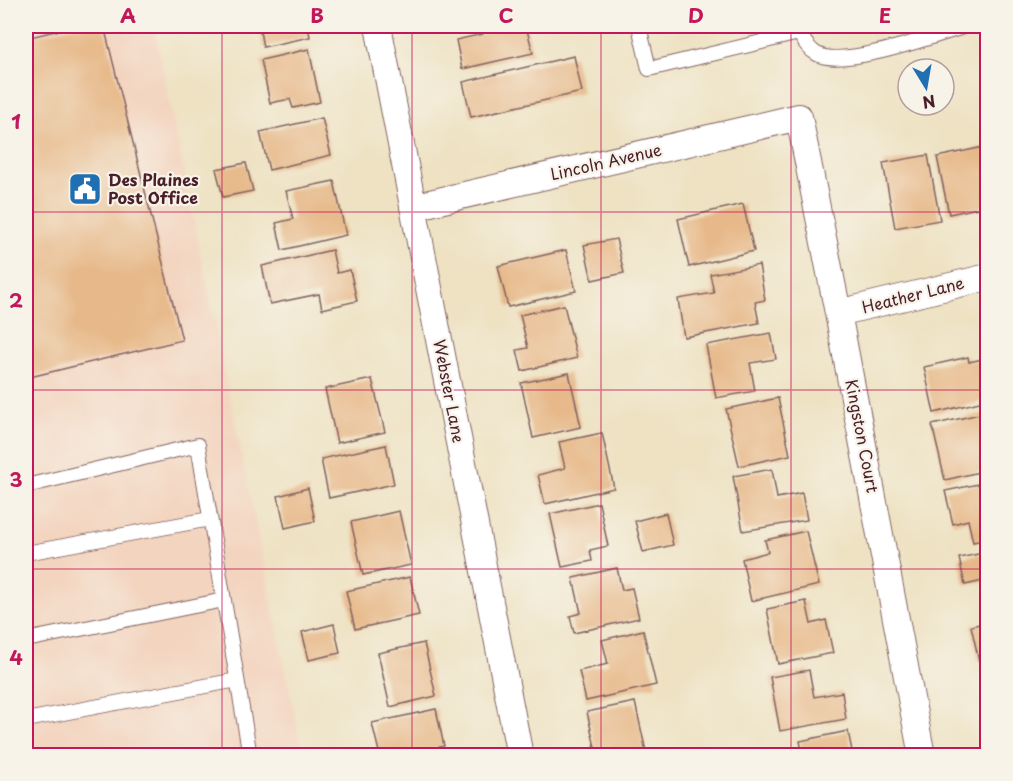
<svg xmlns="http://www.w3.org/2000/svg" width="1013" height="781" font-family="'Playpen Sans',sans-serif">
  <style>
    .built { fill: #f3d4bf }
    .building { fill: #e7b98a }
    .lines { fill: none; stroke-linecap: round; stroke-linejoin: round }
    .service-casing { stroke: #836360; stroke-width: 16 }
    .minor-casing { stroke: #836360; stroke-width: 28 }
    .service { stroke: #fff; stroke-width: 14 }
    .minor { stroke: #fff; stroke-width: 26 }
    .grid { fill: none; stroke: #c2185b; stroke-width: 1.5; stroke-opacity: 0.55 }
    .labels { text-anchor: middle; stroke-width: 4.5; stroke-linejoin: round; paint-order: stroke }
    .street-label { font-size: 16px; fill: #4a1f2b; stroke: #f7f3e8 }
    .poi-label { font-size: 16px; font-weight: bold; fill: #4a1f2b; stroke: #f7f3e8; text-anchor: start }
    .neatline { fill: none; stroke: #c2185b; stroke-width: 2 }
    .grid-label { font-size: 20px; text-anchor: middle; font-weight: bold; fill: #c2185b }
  </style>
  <rect width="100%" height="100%" fill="#f7f3e8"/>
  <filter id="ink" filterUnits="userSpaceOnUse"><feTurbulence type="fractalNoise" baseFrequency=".0167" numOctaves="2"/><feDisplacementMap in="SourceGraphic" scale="12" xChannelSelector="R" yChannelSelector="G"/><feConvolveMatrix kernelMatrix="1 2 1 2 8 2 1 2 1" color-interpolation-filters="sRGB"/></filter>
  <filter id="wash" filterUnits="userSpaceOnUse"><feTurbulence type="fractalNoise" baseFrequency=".008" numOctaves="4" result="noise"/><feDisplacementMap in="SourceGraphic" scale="24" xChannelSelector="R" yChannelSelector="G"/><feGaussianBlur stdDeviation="1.35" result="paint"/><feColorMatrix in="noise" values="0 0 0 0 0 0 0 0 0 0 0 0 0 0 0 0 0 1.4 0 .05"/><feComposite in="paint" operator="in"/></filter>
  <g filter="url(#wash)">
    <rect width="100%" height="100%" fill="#eee2c3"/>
    <path class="built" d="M26 26H154L303 755H26Z"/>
    <g id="blocks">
      <path class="building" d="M76 26H104L182 340 26 378V38Z
        M259 26H308L310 37 263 47Z
        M481 26H526L533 53 462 69 456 40 483 34Z
        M309 49 320 102 293 108 290 99 270 103 261 60Z
        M574 56 582 92 471 117 463 82Z
        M322 118 331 155 269 170 260 132Z
        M988 146V206L949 214 937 157Z
        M928 155 940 220 895 228 883 163Z
        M246 163 253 191 223 197 216 169Z
        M334 181 346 235 282 250 276 223 293 219 286 191Z
        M743 204 754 251 689 267 678 219Z
        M616 239 624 273 592 280 584 245Z
        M332 250 337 273 350 270 357 301 322 309 319 294 270 304 262 266Z
        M566 250 576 291 508 307 498 266Z
        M759 265 765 300 755 302 759 323 684 337 678 299 714 293 710 274Z
        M564 305 577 358 522 371 517 350 528 348 520 315Z
        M771 333 776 359 750 363 755 391 716 398 706 345Z
        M968 357 969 362 987 358 988 400 934 413 924 367Z
        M569 373 581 427 533 438 521 383Z
        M372 379 385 432 337 443 325 389Z
        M778 398 790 455 739 466 726 409Z
        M988 412V470L945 480 932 425Z
        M602 433 614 488 545 504 538 475 565 468 559 442Z
        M386 445 394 484 329 498 321 459Z
        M772 469 777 498 802 493 807 520 743 531 733 476Z
        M988 482V539L973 542 968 520 953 524 945 491Z
        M308 488 315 521 285 528 278 496Z
        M599 503 608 546 590 550 592 561 562 567 550 514Z
        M399 511 411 565 363 575 351 522Z
        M666 513 673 545 643 552 635 521Z
        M806 531 819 585 751 601 742 559 768 552 765 540Z
        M988 552V580L965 585 959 558Z
        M617 568 622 590 632 588 639 618 574 633 570 616 581 613 573 578Z
        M410 577 419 615 355 629 346 591Z
        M806 601 811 624 826 620 833 653 778 664 767 609Z
        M988 622V659L979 661 971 626Z
        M334 624 340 653 309 660 302 632Z
        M643 630 656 685 586 701 579 671 608 664 602 640Z
        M424 643 436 696 390 707 378 653Z
        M809 670 814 697 842 692 846 719 780 731 770 677Z
        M635 702 647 756H597L587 712Z
        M436 709 444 746 403 756H380L372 723Z
        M848 731 853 756H803L800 741Z"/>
    </g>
  </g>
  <g filter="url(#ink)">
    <use href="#blocks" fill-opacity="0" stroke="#836360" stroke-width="1.5"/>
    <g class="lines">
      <defs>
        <path id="service" d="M639 26 649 69 799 33C804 41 808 49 817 54 843 69 936 35 966 26
          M26 486 198 445 250 756
          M26 553 210 519
          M26 640 224 600
          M26 720 237 680"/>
        <path id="minor" d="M378 26 520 756
          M413 207 799 117 838 313 922 756
          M838 313 988 277"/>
      </defs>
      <use href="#service" class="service-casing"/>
      <use href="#minor" class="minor-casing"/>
      <use href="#service" class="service"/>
      <use href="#minor" class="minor"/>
    </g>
  </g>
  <path class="grid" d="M222 26V756M412 26V756M601 26V756M791 26V756M26 212H988M26 390H988M26 569H988"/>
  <defs>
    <symbol id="civic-square" viewBox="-11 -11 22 22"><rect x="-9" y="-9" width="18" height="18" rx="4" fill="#1f6fb2" stroke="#f7f3e8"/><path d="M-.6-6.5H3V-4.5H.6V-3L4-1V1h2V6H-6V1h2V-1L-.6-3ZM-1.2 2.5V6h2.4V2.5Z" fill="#fff"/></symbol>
  </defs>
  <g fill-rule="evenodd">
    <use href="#civic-square" x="66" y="170" width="38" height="38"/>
  </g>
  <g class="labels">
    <g class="street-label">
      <text transform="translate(606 162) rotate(-13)" y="6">Lincoln Avenue</text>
      <text transform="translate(913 295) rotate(-14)" y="6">Heather Lane</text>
      <text transform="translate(449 391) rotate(79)" y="6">Webster Lane</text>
      <text transform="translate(862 436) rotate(79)" y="6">Kingston Court</text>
    </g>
    <g class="poi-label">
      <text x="108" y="186">Des Plaines<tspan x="108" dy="18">Post Office</tspan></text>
    </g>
  </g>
  <rect width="1013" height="781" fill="none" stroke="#f7f3e8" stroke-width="66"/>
  <g transform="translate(926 87) rotate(169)"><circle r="28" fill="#f7f3e8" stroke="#b29e9c" stroke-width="1.5"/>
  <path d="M0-4.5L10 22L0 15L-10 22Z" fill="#1f6fb2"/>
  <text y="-9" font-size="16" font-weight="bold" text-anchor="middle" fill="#4a1f2b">N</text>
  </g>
  <rect x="33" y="33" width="947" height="715" class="neatline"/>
  <g class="grid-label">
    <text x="128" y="23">A</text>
    <text x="317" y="23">B</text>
    <text x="506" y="23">C</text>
    <text x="696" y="23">D</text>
    <text x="885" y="23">E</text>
    <text x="16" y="129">1</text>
    <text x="16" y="308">2</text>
    <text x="16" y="487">3</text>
    <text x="16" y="665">4</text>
  </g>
</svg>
